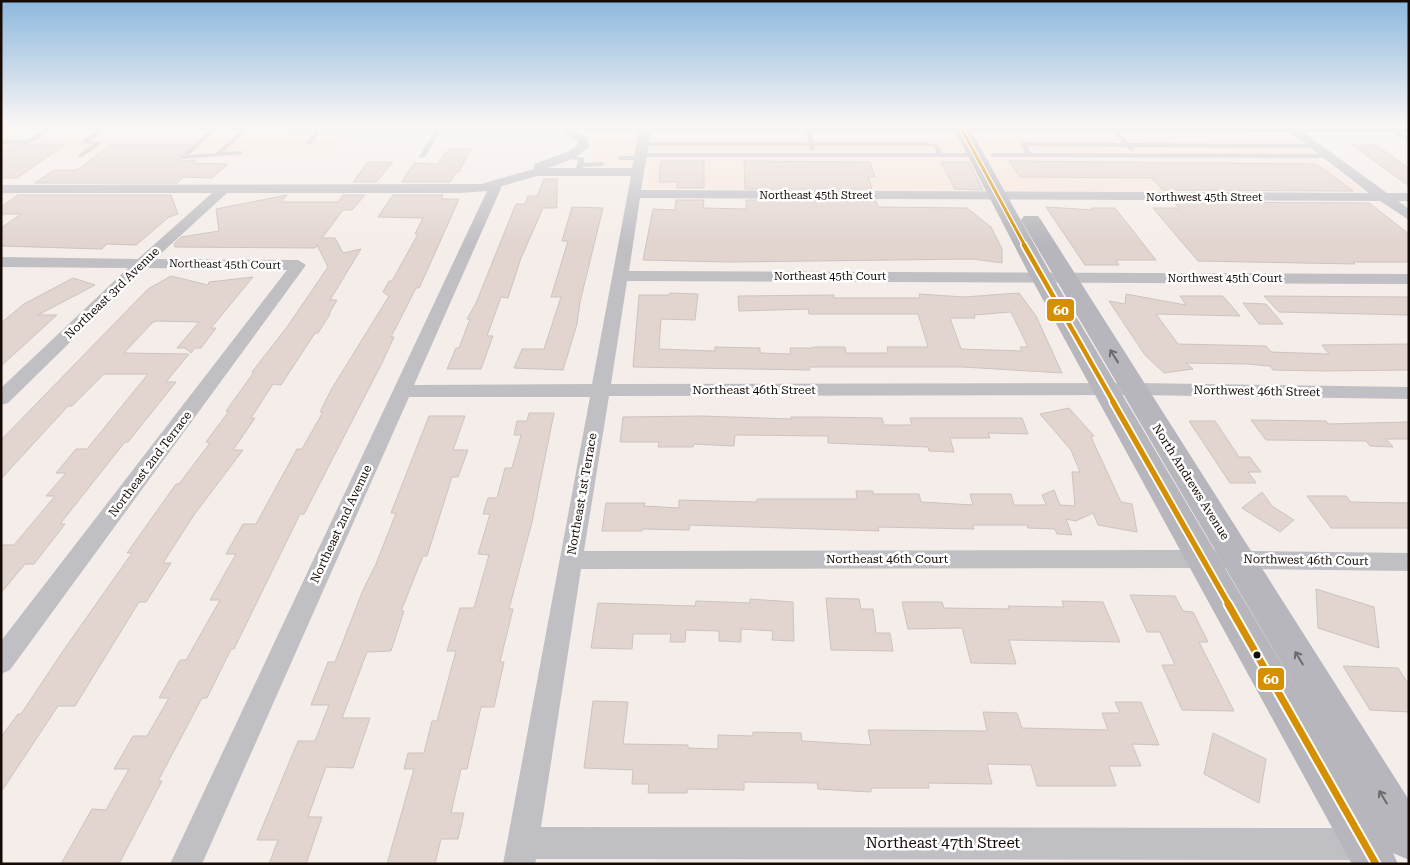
<svg xmlns="http://www.w3.org/2000/svg" width="1410" height="865" font-family="'Roboto Serif',serif">
  <style>
    .built { fill: #f7e5dc }
    .building { fill: #e2d5d0; stroke: #cdc3bf; fill-rule: evenodd }
    .lines { fill: none; stroke-linecap: round; stroke-linejoin: round }
    .lane { fill: #c0bfc4; fill-rule: evenodd }
    .street { fill: #c0bfc4; fill-rule: evenodd }
    .secondary { fill: #b6b6bc; fill-rule: evenodd }
    .bus-1-far3-casing { stroke: #fff; stroke-width: 5.5 }
    .bus-1-far2-casing { stroke: #fff; stroke-width: 8 }
    .bus-1-far1-casing { stroke: #fff; stroke-width: 9 }
    .bus-1-casing { stroke: #fff; stroke-width: 11 }
    .bus-1-far3 { stroke: #d58f01; stroke-width: 3 }
    .bus-1-far2 { stroke: #d58f01; stroke-width: 4.5 }
    .bus-1-far1 { stroke: #d58f01; stroke-width: 5.5 }
    .bus-1 { stroke: #d58f01; stroke-width: 7 }
    .oneway { stroke: #6e696a }
    .bus-dot { fill: #160a05; stroke: #fff; stroke-width: 2 }
    .labels { text-anchor: middle; stroke-width: 5; stroke-linejoin: round; paint-order: stroke }
    .far-street-label { font-size: 11px; fill: #160a05; stroke: #fff }
    .street-label { font-size: 12px; fill: #160a05; stroke: #fff }
    .near-street-label { font-size: 15px; fill: #160a05; stroke: #fff }
    .line-badge { stroke: #fff; stroke-width: 2 }
    .badge-label { font-size: 14px; text-anchor: middle; font-weight: bold; fill: #fff }
  </style>
  <rect width="100%" height="100%" fill="#f5ede9"/>
  <path class="built" d="M1 138H344L327 158H1Z
    M595 139 1295 140 1364 192 648 189V168H589Z"/>
  <path class="building" d="M32 144H66L17 178H1V148L5 146Z
    M112 144H192L179 156V159L183 161 197 160 193 163 228 164 212 178 183 177 177 183H35L54 170H77Z
    M1352 145H1376L1409 168V186Z
    M450 149H471L459 172H456L450 182H402L414 163 438 164 445 152H449Z
    M661 161H704V188H677L678 182H659Z
    M744 161 870 162 875 177H868L872 189H745Z
    M1009 161 1316 164 1353 191 1163 190 1152 178 1020 177Z
    M368 162H393L376 182H353Z
    M941 162H969L983 190 955 189Z
    M544 179H557V208H543L521 258 508 298 501 297 487 336H493L481 369H447L456 348H459L470 319H467L476 303 516 204H525L528 196H537Z
    M18 195H171L178 214 169 217 136 245 107 244 102 249 1 246V228L21 214H1V207Z
    M287 195 281 202H338L343 195H365L352 210H343L322 238H335L343 253 361 249 330 300H337L329 314H330L318 333H315L281 385 273 384 251 418H255L233 450H243L194 515 163 563H171L146 602H139L75 706H58L1 792V737L18 714H21L63 651 132 553H127L176 484H179L210 443 206 442 229 411H226L254 372H252L287 327 328 267 317 245 315 248 175 247 174 244 181 237 219 231 216 209Z
    M393 195H443L441 199H459L426 273 419 288H416L391 337H394L382 363 304 514H300L234 649H231L207 698H202L158 781H162L119 864H61L92 809 106 810 129 769H114L133 736H147L169 698H159L180 660H186L220 600H210L236 554H226L243 524H256L297 449H302L323 412H320L331 390 389 296 383 292 389 281H392L418 234H415L423 218 378 217Z
    M676 200H704L703 208 746 209V200L876 201 878 207 967 208 991 227 1002 249V263L973 259 730 262 643 260 653 209 675 210Z
    M1174 202 1369 203 1409 234V262H1353L1355 264 1198 261 1153 208H1179Z
    M572 207 603 208 580 302 577 324 563 370 514 368 522 349H544L561 297H551L568 241H562Z
    M1046 207 1093 210 1091 208H1115L1156 260H1116L1119 265H1085Z
    M171 276 208 285 209 282 253 277 211 328H216L201 348H195L191 353 185 348H177L199 322 156 321 152 323 124 353 189 354 166 382H176L128 442H125L60 524H65L34 564H25L1 593V545H14L55 496H46L66 473H56L76 449H87L148 374H104L72 406H68L1 479V440L148 289Z
    M73 278 95 285 38 315H57L1 366V323L24 304Z
    M670 293 698 294 695 320 661 319 659 349 715 351V347L760 348V353L791 354 790 348H813V347H845L846 353H888L887 347H928L918 314H809L808 309 739 311 738 296 834 295V298H920L919 294 964 297 1019 293 1036 316 1062 373 963 367H809L810 370 633 367 639 295H669ZM1011 312 1028 347H1020L1022 351 961 349 950 318H975L974 315Z
    M1126 294 1186 305 1180 296H1223L1240 316 1156 314 1178 344 1266 346 1271 352 1329 354 1322 345 1409 344V370L1324 371 1273 370 1270 366 1247 364 1186 363 1193 369 1164 373 1145 355 1109 301 1125 304Z
    M1264 296 1409 297V315L1279 312Z
    M1243 303 1266 304 1283 324H1259Z
    M1069 408 1094 436 1091 437 1121 502 1132 504 1137 532 1098 525 1093 513 1076 521 1066 519 1072 535 1057 534 1055 529 1028 528 1027 525H973L974 529 878 527 879 531 690 525 689 530 642 529V531H602L606 503H645L644 506 679 508V500L757 502V499H857L856 491H873V494H919L921 502 973 505 970 494H1011L1014 505H1046L1042 495 1054 490 1060 505 1075 506 1072 472H1080L1071 450 1040 414Z
    M529 413H554L532 522 509 609H513L500 662H504L494 707H481L467 769H461L451 813H464L458 839H441L435 864H387L414 769H404L408 753H424L432 721H437L456 651H447L460 608H474L489 555 478 554 490 514H483L488 498H497L505 468H512L521 435H514L517 421H527Z
    M429 416H465L453 450H468L458 477H452L427 556H423L401 611H404L391 651 367 652 342 718H370L353 768 326 767 308 817H322L306 864H269L278 840H257L298 741H315L329 705H311L328 662H335L363 590 376 564 396 513H391Z
    M702 416 791 419V417H819L882 418 884 425H912L910 418H1022L1028 434 988 433 990 438H950L954 452 929 451 928 447 828 443V436L735 435 734 446 694 444 693 447H658L659 442H620L623 417Z
    M1251 420 1326 421 1328 424 1409 422V439H1386L1393 447 1370 446 1366 441 1266 440Z
    M1189 421H1215L1239 457H1250L1261 472H1248L1256 483H1230Z
    M1262 492 1272 506 1294 520 1280 532 1242 508Z
    M1307 496H1346L1351 502 1409 503V528H1331Z
    M1316 589 1374 607 1379 648 1318 628Z
    M1130 595 1175 596 1183 611 1193 612 1208 642H1199L1234 711 1182 710 1162 665H1175L1160 632H1147Z
    M826 598 859 599 861 609H873L876 633H890L893 651 831 650Z
    M750 599 793 602 794 641 772 640 773 631 741 629V642L719 641V631L686 630 685 642H670L671 634H633L632 649 591 648 598 603 695 606 696 601 750 603Z
    M1062 601 1103 602 1120 642 1009 640 1016 664 971 663 962 628 908 629 902 602H942L944 608 1009 609 1008 606 1064 607Z
    M1343 666 1398 668 1409 685V712L1370 710Z
    M593 701 628 702 623 744 688 745V748L718 749V735L753 736V732L801 733 802 741 871 745 868 730 987 731 983 712 1017 713 1022 728 1108 730 1102 713H1120L1115 702H1141L1159 745 1132 744 1141 766H1109L1116 786H1037L1031 765 987 764 992 784 928 783 929 788H871V792L818 789 817 783 744 782V790L687 789V793H648L649 784H632L633 770 584 768Z
    M1213 733 1266 759 1259 803 1204 774Z"/>
  <g class="lines">
    <path class="lane" d="M46 129 48 130V132L28 144H1V140H27Z
      M243 129 245 130V132L223 152 240 151 242 152V154L183 159 180 157 210 130 215 131 189 155 216 153Z
      M98 130 103 131 90 141 101 142V144L82 157H78V155L93 144 82 143V141Z
      M437 130 440 132 425 157 420 158 419 157 434 132Z
      M809 130 812 132 814 142H925L938 145 942 153H975L978 155 975 157H642V159L640 160H620L617 158 620 156H639V154L641 153H936L934 147 925 146H814L815 149 812 151 810 150 808 146H643L640 144 643 142H808L806 132Z
      M1117 130 1129 143 1314 144 1317 146 1314 148 1132 147 1134 149 1131 151 1126 147 1027 146 1031 153 1328 154 1331 156 1328 158 993 157 990 155 993 153H1025L1020 144 1023 142 1123 143 1114 132Z
      M316 131 321 132 311 144H307L306 143Z
      M1399 132 1409 137V141L1397 135V133Z
      M568 155 584 158V163L602 162 605 164 602 166 583 167 581 172 578 174 575 172 578 160 566 158V156Z"/>
    <path class="street" d="M640 124H652L641 190 1369 193 1282 126 1284 124H1292L1387 193H1409V201H1398L1409 209V220L1380 201 640 198 629 271 1409 274V284L627 281 611 384 1135 383 1409 387V399L1135 395 609 396 584 551 1186 550 1409 553V571L1186 568 581 569 541 827 1367 828 1378 833 1383 844 1378 855 1367 860 536 859 535 864H503L590 397H409L202 864H170L487 191 460 193H227L155 259 298 260 306 265 10 670 1 674V641L287 270 146 268 8 403 1 405V388L128 268 1 267V257L138 259 212 193H1V185L481 184 534 169V164L567 152 577 145 578 142 563 132 569 128 588 138 589 147 575 158 548 168H632ZM537 176H631L592 384 414 385 502 186Z"/>
    <path class="secondary" d="M1 124H1409V132L971 131 1052 276 1303 700 1021 220 1024 216H1038L1041 220 1409 800V860L1393 853 1398 864H1352L1030 276 955 131 1 129Z"/>
    <defs>
      <path id="bus-1-far3" d="M959 124 1025 246"/>
      <path id="bus-1-far2" d="M1024 245 1114 403"/>
      <path id="bus-1-far1" d="M1113 402 1229 605"/>
      <path id="bus-1" d="M1228 604 1376 864"/>
    </defs>
    <use href="#bus-1-far3" class="bus-1-far3-casing"/>
    <use href="#bus-1-far2" class="bus-1-far2-casing"/>
    <use href="#bus-1-far1" class="bus-1-far1-casing"/>
    <use href="#bus-1" class="bus-1-casing"/>
    <use href="#bus-1-far3" class="bus-1-far3"/>
    <use href="#bus-1-far2" class="bus-1-far2"/>
    <use href="#bus-1-far1" class="bus-1-far1"/>
    <use href="#bus-1" class="bus-1"/>
  </g>
  <defs><path id="oneway-shaft" d="M-6 0H5M1.5-3L5.5 0L1.5 3" fill="none" stroke-width="1.6" stroke-linecap="round" stroke-linejoin="round" transform="scale(1.25)"/></defs>
  <g class="oneway">
    <use href="#oneway-shaft" transform="translate(1114 356) rotate(-122)"/>
    <use href="#oneway-shaft" transform="translate(1299 658) rotate(-121)"/>
    <use href="#oneway-shaft" transform="translate(1383 797) rotate(-121)"/>
  </g>
  <linearGradient id="sky" x2="0" y2="1"><stop stop-color="#8cb8de"/><stop offset="0.51" stop-color="#faf7f5"/><stop offset="1" stop-color="#faf7f5" stop-opacity="0"/></linearGradient>
  <rect width="1410" height="245" fill="url(#sky)"/>
  <circle class="bus-dot" cx="1257" cy="655" r="4.5"/>
  <g class="labels">
    <g class="far-street-label">
      <text x="816" y="199">Northeast 45th Street</text>
      <text x="1204" y="201">Northwest 45th Street</text>
      <text transform="translate(225 264) rotate(1)" y="4">Northeast 45th Court</text>
      <text x="830" y="280">Northeast 45th Court</text>
      <text x="1225" y="282">Northwest 45th Court</text>
    </g>
    <g class="street-label">
      <text transform="translate(112 293) rotate(-44)" y="4">Northeast 3rd Avenue</text>
      <text x="754" y="394">Northeast 46th Street</text>
      <text transform="translate(1257 391) rotate(1)" y="4">Northwest 46th Street</text>
      <text transform="translate(150 464) rotate(-53)" y="4">Northeast 2nd Terrace</text>
      <text transform="translate(1191 482) rotate(58)" y="4">North Andrews Avenue</text>
      <text transform="translate(582 494) rotate(-80)" y="4">Northeast 1st Terrace</text>
      <text transform="translate(341 524) rotate(-65)" y="4">Northeast 2nd Avenue</text>
      <text x="887" y="563">Northeast 46th Court</text>
      <text transform="translate(1306 560) rotate(1)" y="4">Northwest 46th Court</text>
    </g>
    <g class="near-street-label">
      <text x="943" y="848">Northeast 47th Street</text>
    </g>
  </g>
  <g class="line-badge">
    <rect x="1046" y="298" width="29" height="24" rx="5" fill="#d58f01"/>
    <rect x="1257" y="667" width="28" height="24" rx="5" fill="#d58f01"/>
  </g>
  <g class="badge-label">
    <text x="1061" y="315">60</text>
    <text x="1271" y="684">60</text>
  </g>
  <rect width="1410" height="865" fill="none" stroke="#160a05" stroke-width="5"/>
</svg>
